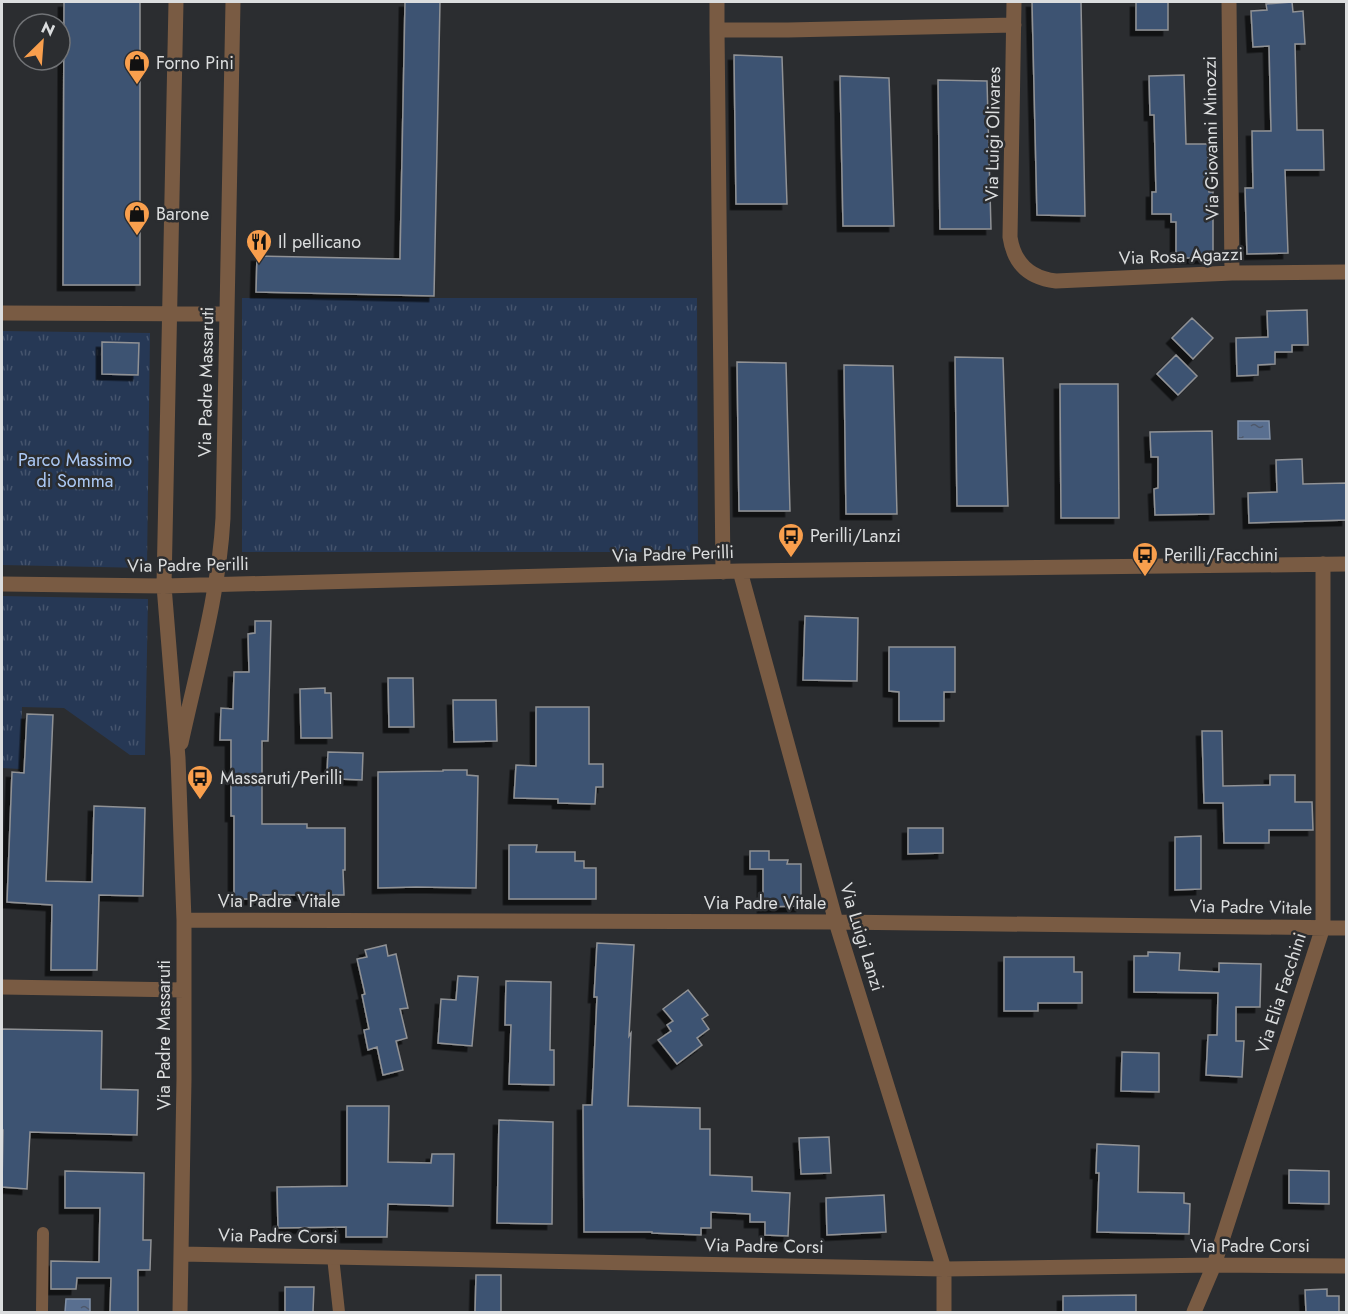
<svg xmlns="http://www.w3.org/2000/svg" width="1348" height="1314" font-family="Jost,sans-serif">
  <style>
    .grass { fill: url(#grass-tufts); fill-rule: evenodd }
    .water { fill: url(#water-ripples); stroke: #8090a7; stroke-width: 1.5 }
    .building { fill: #3e5272; stroke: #909295; stroke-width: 1.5; filter: url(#shadow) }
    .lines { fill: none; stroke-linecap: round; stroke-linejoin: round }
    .service { stroke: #795b43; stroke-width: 12 }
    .minor { stroke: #795b43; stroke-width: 15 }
    .labels { text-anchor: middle; stroke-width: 5; stroke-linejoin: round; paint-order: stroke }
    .poi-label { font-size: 18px; fill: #dbddde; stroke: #2b2d30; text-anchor: start }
    .street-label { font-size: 18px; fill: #dbddde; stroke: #2b2d30 }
    .park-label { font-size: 18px; fill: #acc9f5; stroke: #2b2d30 }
  </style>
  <defs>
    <pattern id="grass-tufts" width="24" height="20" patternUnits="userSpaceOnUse" patternTransform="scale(1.5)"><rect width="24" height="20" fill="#263855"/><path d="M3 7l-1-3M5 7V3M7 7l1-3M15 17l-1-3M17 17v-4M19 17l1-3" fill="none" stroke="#45546d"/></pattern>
    <pattern id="water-ripples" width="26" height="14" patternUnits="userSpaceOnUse" patternTransform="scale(1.5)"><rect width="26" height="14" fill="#596f90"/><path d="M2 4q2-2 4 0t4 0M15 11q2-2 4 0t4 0" fill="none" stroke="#4e586a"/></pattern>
    <filter id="shadow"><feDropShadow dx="-5.5" dy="5.5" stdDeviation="0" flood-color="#0009"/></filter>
  </defs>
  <rect width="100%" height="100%" fill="#2b2d30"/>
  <path class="grass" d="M242 298H697L698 552H242Z
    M2 331 150 333 147 568 2 565ZM103 342 138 343V375L102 374Z
    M2 596 148 599 145 755H130L64 708 22 707 20 769 2 768Z"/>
  <path class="water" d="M1238 421H1269L1270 439H1238Z
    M66 1299H90V1312H65Z"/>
  <path class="building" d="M64 2H140V285H63Z
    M405 2H440L434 296 256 292 257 256 400 259Z
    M1032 2H1081L1085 216 1037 215Z
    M1136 2H1168V30H1136Z
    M1292 2 1293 12 1303 11 1305 44H1295L1297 130H1323L1324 170H1285L1288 253 1247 254 1245 188H1253L1252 131H1271L1269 46 1253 47 1251 11 1267 10 1266 4Z
    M734 55 782 57 787 204H736Z
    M1184 75 1186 144H1208L1209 192H1213V258H1176V222H1171V214H1152V192H1156L1154 115H1150L1149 76Z
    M840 76 889 78 894 226H843Z
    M938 80 987 81 991 229H940Z
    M1307 310 1308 345H1292V352H1275V364L1258 365V375L1237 376 1236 338 1268 337 1267 311Z
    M1192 318 1213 338 1193 359 1172 338Z
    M102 342 139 343 138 375 102 374Z
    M1176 355 1197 376 1178 395 1157 374Z
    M955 357 1003 358 1008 506H957Z
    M737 362 786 363 790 511H739Z
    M844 365 893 366 897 514H846Z
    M1060 384H1118L1119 518H1061Z
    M1212 431 1214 514 1155 515 1154 489 1158 488V457H1151L1150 432Z
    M1302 459 1303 484 1347 483V520L1249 523 1248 493 1277 492 1276 460Z
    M805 616 858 618 857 681 803 680Z
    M255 621H271L268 741H262V824H307V828H345V870H343L344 895H263V899H234V816H231V740H220L221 708 233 709 234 672H249L248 634 255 633Z
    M889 647H955V692H944V721H899V692L889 691Z
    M388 678H413L414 727H389Z
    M325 688V693H331L332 738H301L300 689Z
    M453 700H496L497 741 454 742Z
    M536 707H589V764H603V787H596L595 804 558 803V799L514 798 516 765 536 766Z
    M27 714 53 715 46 881 92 882 94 806 145 808 143 896 99 895 97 970H51L52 905 7 902 12 772 24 773Z
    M1202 731H1222L1223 786 1270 785V775H1295V802H1312L1313 830H1269V843H1224L1223 803H1204Z
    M328 752 363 753 362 780 339 779V773H327Z
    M443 770H467V775L478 776 476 888 416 887 378 888V772L443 771Z
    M908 828H943V853L908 854Z
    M1201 836V889L1175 890V837Z
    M509 845H537L536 852H575V861H584V868H596V899H509Z
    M750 851H769V860H788L787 864H801V906L763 907V869H750Z
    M597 943 634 945 629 1036 631 1033 628 1106 700 1108V1129H710V1175L752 1177V1191L790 1193 788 1236 765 1235V1222H750V1214L711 1212V1228H701V1235L652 1233V1232H584L583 1105H592L597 997H594Z
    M386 945 388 956 396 954 408 1008 400 1009 407 1038 396 1041 403 1070 383 1075 377 1047 368 1050 364 1030 369 1029 362 995 365 994 357 959 367 957 365 950Z
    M1148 952 1180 953 1179 970 1219 972V963L1261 964 1260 1007H1236V1041H1244L1242 1077 1206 1075 1208 1035H1217L1218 993 1134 992V956H1148Z
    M1004 957H1074V972H1082V1003H1038V1011H1004Z
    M458 976 478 977 472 1046 438 1043 441 999 456 1000Z
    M506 981 551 982 550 1050H554V1085L509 1084 511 1025H505Z
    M688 990 708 1015 702 1019 709 1029 697 1038 702 1045 677 1064 658 1040 671 1031 667 1025 673 1021 663 1009Z
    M2 1029 102 1031 101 1089 138 1090 137 1135 30 1132 27 1189 2 1187 3 1130H2Z
    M1122 1052 1159 1053V1092L1121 1091Z
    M347 1106H389L388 1162 431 1163 432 1154H454L453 1206 388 1204 387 1237H346V1227L278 1228 277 1187 347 1186Z
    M499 1120 553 1122 552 1224 497 1223Z
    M829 1137 831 1173 801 1174 799 1138Z
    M1097 1144 1139 1146 1138 1192 1184 1193V1203L1190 1204 1189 1234 1097 1232 1099 1173H1096Z
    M1289 1170 1329 1171V1204L1289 1203Z
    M65 1171 144 1173 143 1240H151L150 1270H138V1312H110L111 1278H77L76 1289H51V1261L99 1262 100 1208H65Z
    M884 1195 886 1232 827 1235 826 1198Z
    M476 1275H501V1312H475Z
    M285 1287H314L313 1312H285Z
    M1327 1289V1296H1339V1312H1306L1305 1290Z
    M1136 1295V1312H1063V1296Z"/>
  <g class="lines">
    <path class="service" d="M333 1257 339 1312
      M42 1312 43 1233"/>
    <path class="minor" d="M176 2 164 586 178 758 184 920V1079L180 1312
      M717 2V30
      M1014 2 1010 237C1014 264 1030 278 1056 281L1232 273 1346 272
      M1229 2 1232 273
      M2 313 226 314
      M740 571 836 922 944 1269V1312
      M723 572 717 30H788L1014 25
      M2 584 164 586 740 571 1346 564
      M181 743C197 669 219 594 223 518L233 2
      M184 920 836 922 1346 928
      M2 987 184 990
      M181 1254 944 1269 1214 1265 1346 1266
      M1194 1312 1214 1265 1323 927V564"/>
  </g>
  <defs>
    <symbol id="shop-pin" viewBox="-11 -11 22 30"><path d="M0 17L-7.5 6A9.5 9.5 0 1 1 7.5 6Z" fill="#f99f4d" stroke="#2b2d30"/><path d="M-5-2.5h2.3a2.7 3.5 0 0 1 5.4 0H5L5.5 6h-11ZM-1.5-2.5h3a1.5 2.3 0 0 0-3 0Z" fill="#111"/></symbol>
    <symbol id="restaurant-pin" viewBox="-11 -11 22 30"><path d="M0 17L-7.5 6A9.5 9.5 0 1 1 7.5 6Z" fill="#f99f4d" stroke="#2b2d30"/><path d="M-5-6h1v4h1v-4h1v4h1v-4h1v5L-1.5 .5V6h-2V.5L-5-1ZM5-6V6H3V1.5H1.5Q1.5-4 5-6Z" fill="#111"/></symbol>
    <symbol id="bus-pin" viewBox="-11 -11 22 30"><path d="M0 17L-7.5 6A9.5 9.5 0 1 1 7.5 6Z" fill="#f99f4d" stroke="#2b2d30"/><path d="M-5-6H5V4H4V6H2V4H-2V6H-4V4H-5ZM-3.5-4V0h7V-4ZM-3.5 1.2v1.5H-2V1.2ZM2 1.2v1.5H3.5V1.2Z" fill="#111"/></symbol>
  </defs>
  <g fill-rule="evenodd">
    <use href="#shop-pin" x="122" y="48" width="30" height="40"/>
    <use href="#shop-pin" x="122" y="199" width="30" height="40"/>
    <use href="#restaurant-pin" x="244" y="227" width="30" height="40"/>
    <use href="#bus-pin" x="776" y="521" width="30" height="40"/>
    <use href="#bus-pin" x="1130" y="540" width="30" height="40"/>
    <use href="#bus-pin" x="185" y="763" width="30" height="40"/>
  </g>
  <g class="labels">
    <g class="poi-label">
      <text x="156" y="69">Forno Pini</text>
      <text x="156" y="220">Barone</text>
      <text x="278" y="248">Il pellicano</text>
      <text x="810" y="542">Perilli/Lanzi</text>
      <text x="1164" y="561">Perilli/Facchini</text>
      <text x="220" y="784">Massaruti/Perilli</text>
    </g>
    <g class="street-label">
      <text transform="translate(993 134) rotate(-89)" y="6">Via Luigi Olivares</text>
      <text transform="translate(1211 138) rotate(-91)" y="6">Via Giovanni Minozzi</text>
      <text transform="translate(1181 256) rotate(-2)" y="6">Via Rosa Agazzi</text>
      <text transform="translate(206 382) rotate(-89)" y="6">Via Padre Massaruti</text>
      <text transform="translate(673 554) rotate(-2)" y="6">Via Padre Perilli</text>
      <text transform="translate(188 565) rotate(-1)" y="6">Via Padre Perilli</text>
      <text x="279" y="907">Via Padre Vitale</text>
      <text x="765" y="909">Via Padre Vitale</text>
      <text transform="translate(1251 907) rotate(1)" y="6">Via Padre Vitale</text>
      <text transform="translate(862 937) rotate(73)" y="6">Via Luigi Lanzi</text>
      <text transform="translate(1281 993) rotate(-72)" y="6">Via Elia Facchini</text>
      <text transform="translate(164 1035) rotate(-90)" y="6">Via Padre Massaruti</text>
      <text transform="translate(278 1236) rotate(1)" y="6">Via Padre Corsi</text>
      <text transform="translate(764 1246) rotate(1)" y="6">Via Padre Corsi</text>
      <text x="1250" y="1252">Via Padre Corsi</text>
    </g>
    <g class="park-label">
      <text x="75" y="466">Parco Massimo<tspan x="75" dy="21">di Somma</tspan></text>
    </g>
  </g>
  <rect width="1348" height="1314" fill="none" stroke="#dbddde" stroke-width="6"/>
  <g transform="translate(42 42) rotate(25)"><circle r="28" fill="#2b2d30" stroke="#717376" stroke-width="1.5"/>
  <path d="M0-4.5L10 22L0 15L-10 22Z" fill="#f99f4d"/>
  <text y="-9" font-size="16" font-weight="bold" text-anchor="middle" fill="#dbddde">N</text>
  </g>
</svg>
